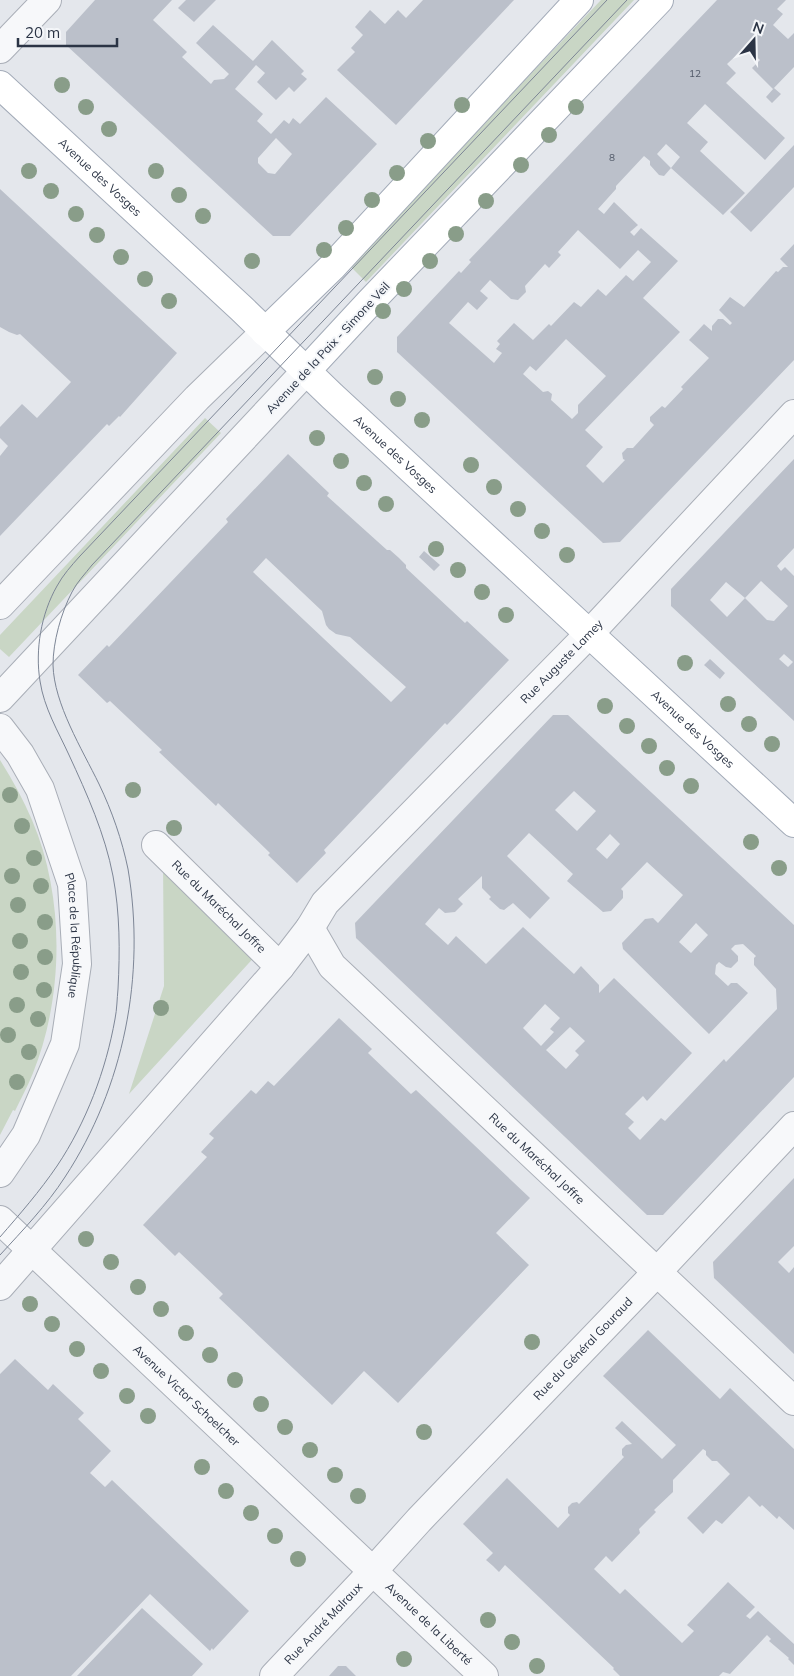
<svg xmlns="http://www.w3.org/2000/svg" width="794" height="1676" font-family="Mulish,sans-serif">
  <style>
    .green { fill: #c9d6c5 }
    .building { fill: #bbc0ca; fill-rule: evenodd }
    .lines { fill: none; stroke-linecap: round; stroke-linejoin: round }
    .minor-casing { stroke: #a9aeb7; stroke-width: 30 }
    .major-casing { stroke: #a3abb8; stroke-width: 30 }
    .minor { stroke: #f7f8fa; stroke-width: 28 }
    .major { stroke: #fff; stroke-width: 28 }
    .tram { stroke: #7d8696; stroke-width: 1 }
    .tree { fill: #899d89 }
    .labels { text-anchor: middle; stroke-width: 4; stroke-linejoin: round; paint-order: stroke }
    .number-label { font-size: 10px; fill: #4f5766 }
    .street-label { font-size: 12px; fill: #2b3445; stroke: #f4f6f9 }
  </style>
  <rect width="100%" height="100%" fill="#e4e7ec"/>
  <path class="green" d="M601 0H634L366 282 349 265Z
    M205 418 221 433 9 657 0 649V635Z
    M0 760C12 779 23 799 32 820 65 897 64 996 33 1073 28 1086 21 1098 15 1111L13 1110 0 1135Z
    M163 861 258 953 129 1094 164 986Z"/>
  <path class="building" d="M95 0H172L153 20 187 52 182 57 211 84 214 80 224 79 229 74 196 43 213 25 253 61 272 40 304 71 301 74 307 79 294 92 289 87 276 100 257 82 265 73 256 65 235 89 263 114 257 121 271 134 284 120 289 124 293 118 300 124 326 97 377 144 290 236H273L66 45V32ZM276 138 292 154 275 174 268 173 258 163V158Z
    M186 0H216L194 22 178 8Z
    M423 0H514L396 125 337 70 355 52 351 48 363 35 355 27 370 10 385 24 398 10 406 18Z
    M717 0H786L777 9 783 14 773 25 788 39 794 33V67L773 89 752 68 760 60 745 47 727 64 736 73 726 83 785 138 765 160 705 104 687 123 708 142 700 151 745 193 723 215 671 168 680 157 666 144 657 154 671 168 664 176 659 175 650 165V161L644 156 616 186V189L598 209 604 214 614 202 638 225 630 232 634 236 641 228 678 261 643 298 680 332 585 430 603 447 586 466 603 483 625 460 623 459 622 453 627 448H633L654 425 650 421V417L662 406 665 408 683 389 681 387 709 358 689 340 704 324 712 331V326L718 319H723L730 325 732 323 719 310 730 297 744 307 776 271 778 272 783 267H788L780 259 794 244V360L620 542 603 543 397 352V337L459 271 461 273 471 262 469 260ZM578 230 620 269 638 250 651 262 633 281 626 275 606 296 598 289 581 307 574 302 551 326 549 324 533 340 514 323 497 341 500 344 496 349 502 353 494 363 449 323 468 302 477 310 488 298 480 291 490 280 511 299 518 300 526 292 525 286 545 264 549 268 561 255 558 252ZM566 339 606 376 578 405V413L572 419 551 400 552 394 548 391 543 392 523 374 530 366 536 371Z
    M774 88 781 94 772 103 766 97Z
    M794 145V187L751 232 730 212Z
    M0 189 177 353 120 417 119 416 109 426 107 424 0 536V456L8 446 0 438V427L22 404 37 418 71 382 20 334 17 335 9 332 0 327Z
    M288 454 329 493 327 496 387 550H390L399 558 406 565V568L465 623 467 621 509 660 447 725 445 723 324 850 326 853 297 883 268 855 270 853 218 803 216 806 159 752 162 750 110 701 107 703 78 675 107 645 109 647 228 522 226 519ZM266 558 322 611 326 625 329 629 336 634 350 637 406 687 391 702 253 572Z
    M794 459V548L777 566 781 571 785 567 794 576V721L671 606V589ZM761 581 788 606 774 621 767 620 745 598 727 617 710 600 726 582 745 598ZM784 654 793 662 788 667 779 659Z
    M424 551 440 565 434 571 419 557Z
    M710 659 725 673 720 679 704 665Z
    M553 715H568L794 925V1077L663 1215H647L356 938 355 923ZM574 791 596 811 577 831 555 810ZM529 833 573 874 567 881 603 912 611 911 623 898V891L621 889 647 862 683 895 658 923 653 918 645 919 622 943 623 949 709 1034 748 993 737 983H731L728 986 715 974 716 965 719 962 726 967 731 968 738 961V956L731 949 735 945 743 944 756 956 754 958V965L776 989 777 1009 726 1062 724 1059 665 1121 661 1118 640 1140 628 1128 634 1122 625 1114 643 1096 647 1101 692 1053 614 978 599 993V985L581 966 574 974 523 927 486 964 456 936 448 945 425 924 439 908 445 913 455 912 463 904 458 899 482 876V888L491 897 489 899 500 909 504 910 513 903 530 919 550 898 507 856ZM610 834 620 844 607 859 596 849ZM696 923 708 935 691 953 679 942ZM545 1004 560 1018 550 1029 554 1032 541 1046 523 1028ZM570 1027 585 1041 575 1051 579 1055 566 1069 546 1050Z
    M339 1018 372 1049 368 1053 411 1094 416 1090 530 1198 496 1233 529 1265 398 1403 364 1371 332 1405 219 1298 223 1294 199 1271 179 1252 175 1256 143 1225 207 1157 201 1152 214 1138 209 1134 251 1090 256 1094 268 1081 274 1086Z
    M794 1178V1246L778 1262 789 1273 794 1267V1354L714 1278 713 1262Z
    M648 1330 720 1399 730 1388 794 1449V1530L779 1516 777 1519 762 1505 760 1507 749 1496 722 1524 716 1520 703 1534 687 1518 730 1474 717 1461H712L706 1455V1451L703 1449 673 1480V1492L654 1510 656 1512 639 1529 640 1533 612 1562 606 1556 594 1569 620 1594 625 1589 682 1643 694 1631 687 1625 728 1582 755 1607 746 1616 750 1619 758 1611 794 1644V1665L788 1659 789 1658 769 1641 771 1639 767 1635 730 1674 723 1672 719 1676H620L613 1669 614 1668 505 1565 499 1572 493 1566 486 1560 493 1553 463 1524 507 1478 558 1528 570 1515 568 1513V1507L572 1503 577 1502 579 1504 624 1457 622 1455V1449L626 1445 632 1444 615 1428 622 1421 662 1459 676 1445 603 1376Z
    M15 1359 48 1390 53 1384 84 1413 78 1419 111 1451 90 1473 105 1487 112 1480 249 1611 213 1650 212 1648 210 1651 150 1594 71 1676H0V1374Z
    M142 1608 203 1664 192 1676H77Z
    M338 1666H346L356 1676H329Z"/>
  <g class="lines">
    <defs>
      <g id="minor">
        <path d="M0 49 47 0"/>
        <path d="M0 605 197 398 265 332"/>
        <path d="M0 698 306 371"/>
        <path id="s1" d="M0 728 20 754 40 789 72 884 77 964 65 1044 26 1135 0 1173"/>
        <path id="s2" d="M156 845 280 967"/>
        <path id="s3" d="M310 928 332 966 794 1401"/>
        <path id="s4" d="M0 1220 484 1676"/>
        <path id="s5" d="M0 1286 280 967 310 928 325 903 590 633 794 414"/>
        <path id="s6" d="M274 1676 373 1571 419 1520 657 1272 794 1126"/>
      </g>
      <g id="major">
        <path id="s7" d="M0 85 242 309 332 396 794 823"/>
        <path d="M265 332 332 267 579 0"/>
        <path d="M306 371 370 302 659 0"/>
      </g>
    </defs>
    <use href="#minor" class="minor-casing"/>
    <use href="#major" class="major-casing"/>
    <use href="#minor" class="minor"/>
    <use href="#major" class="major"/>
    <path class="tram" d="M0 1237C20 1214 40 1191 57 1166 86 1123 106 1070 115 1019 117 1009 117 999 118 989 120 951 120 913 113 876 105 834 87 794 69 755 58 731 44 708 40 681 35 650 41 614 57 586 63 575 71 566 80 556L607 0
      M0 1255C23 1230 47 1205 65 1177 124 1087 146 975 128 869 122 840 112 811 99 784 82 749 54 704 53 665 53 642 61 613 72 592 77 582 85 574 92 565L627 0"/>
  </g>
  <g class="tree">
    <circle cx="62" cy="85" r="8"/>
    <circle cx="462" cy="105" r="8"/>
    <circle cx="86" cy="107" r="8"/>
    <circle cx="576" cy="107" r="8"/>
    <circle cx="109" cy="129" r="8"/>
    <circle cx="549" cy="135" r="8"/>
    <circle cx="428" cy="141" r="8"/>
    <circle cx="521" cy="165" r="8"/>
    <circle cx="29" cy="171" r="8"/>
    <circle cx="156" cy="171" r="8"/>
    <circle cx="397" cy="173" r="8"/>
    <circle cx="51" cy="191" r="8"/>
    <circle cx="179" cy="195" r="8"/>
    <circle cx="372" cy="200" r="8"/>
    <circle cx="486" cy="201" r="8"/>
    <circle cx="76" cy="214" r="8"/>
    <circle cx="203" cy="216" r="8"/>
    <circle cx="346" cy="228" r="8"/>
    <circle cx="456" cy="234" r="8"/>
    <circle cx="97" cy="235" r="8"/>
    <circle cx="324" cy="250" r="8"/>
    <circle cx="121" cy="257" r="8"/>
    <circle cx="252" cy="261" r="8"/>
    <circle cx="430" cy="261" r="8"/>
    <circle cx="145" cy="279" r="8"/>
    <circle cx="404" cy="289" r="8"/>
    <circle cx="169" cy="301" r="8"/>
    <circle cx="383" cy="311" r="8"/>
    <circle cx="375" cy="377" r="8"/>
    <circle cx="398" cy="399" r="8"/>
    <circle cx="422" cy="420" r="8"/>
    <circle cx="317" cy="438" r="8"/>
    <circle cx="341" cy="461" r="8"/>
    <circle cx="471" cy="465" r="8"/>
    <circle cx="364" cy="483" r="8"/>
    <circle cx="494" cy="487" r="8"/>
    <circle cx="386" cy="504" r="8"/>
    <circle cx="518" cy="509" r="8"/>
    <circle cx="542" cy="531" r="8"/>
    <circle cx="436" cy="549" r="8"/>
    <circle cx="567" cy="555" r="8"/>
    <circle cx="458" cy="570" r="8"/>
    <circle cx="482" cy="592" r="8"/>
    <circle cx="506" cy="615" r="8"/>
    <circle cx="685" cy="663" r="8"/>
    <circle cx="728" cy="704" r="8"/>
    <circle cx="605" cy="706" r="8"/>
    <circle cx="749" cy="724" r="8"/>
    <circle cx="627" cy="726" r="8"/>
    <circle cx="772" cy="744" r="8"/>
    <circle cx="649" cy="746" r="8"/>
    <circle cx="667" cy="768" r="8"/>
    <circle cx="691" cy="786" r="8"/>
    <circle cx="133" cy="790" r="8"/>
    <circle cx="10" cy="795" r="8"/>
    <circle cx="22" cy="826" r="8"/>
    <circle cx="174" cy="828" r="8"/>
    <circle cx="751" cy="842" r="8"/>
    <circle cx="34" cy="858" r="8"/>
    <circle cx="779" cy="868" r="8"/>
    <circle cx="12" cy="876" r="8"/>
    <circle cx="41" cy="886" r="8"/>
    <circle cx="18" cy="905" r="8"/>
    <circle cx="45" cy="922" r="8"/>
    <circle cx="20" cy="941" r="8"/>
    <circle cx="45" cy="957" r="8"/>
    <circle cx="21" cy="972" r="8"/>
    <circle cx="44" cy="990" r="8"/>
    <circle cx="17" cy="1005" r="8"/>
    <circle cx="161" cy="1008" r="8"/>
    <circle cx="38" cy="1019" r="8"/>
    <circle cx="8" cy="1035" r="8"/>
    <circle cx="29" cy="1052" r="8"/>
    <circle cx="17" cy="1082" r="8"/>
    <circle cx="86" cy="1239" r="8"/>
    <circle cx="111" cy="1262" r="8"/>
    <circle cx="138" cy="1287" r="8"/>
    <circle cx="30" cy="1304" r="8"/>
    <circle cx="161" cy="1309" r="8"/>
    <circle cx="52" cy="1324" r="8"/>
    <circle cx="186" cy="1333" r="8"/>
    <circle cx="532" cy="1342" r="8"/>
    <circle cx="77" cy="1349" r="8"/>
    <circle cx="210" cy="1355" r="8"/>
    <circle cx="101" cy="1371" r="8"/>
    <circle cx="235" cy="1380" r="8"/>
    <circle cx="127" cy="1396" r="8"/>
    <circle cx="261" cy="1404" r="8"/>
    <circle cx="148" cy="1416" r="8"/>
    <circle cx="285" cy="1427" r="8"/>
    <circle cx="424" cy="1432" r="8"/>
    <circle cx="310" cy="1450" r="8"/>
    <circle cx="202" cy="1467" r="8"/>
    <circle cx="335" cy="1475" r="8"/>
    <circle cx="226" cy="1491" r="8"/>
    <circle cx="358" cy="1496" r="8"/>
    <circle cx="251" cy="1513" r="8"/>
    <circle cx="275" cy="1536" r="8"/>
    <circle cx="298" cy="1559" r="8"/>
    <circle cx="488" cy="1620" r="8"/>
    <circle cx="512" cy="1642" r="8"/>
    <circle cx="404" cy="1659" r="8"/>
    <circle cx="537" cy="1666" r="8"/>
  </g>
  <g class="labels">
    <g class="number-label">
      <text x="695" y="77">12</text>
      <text x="612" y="161">8</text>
    </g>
    <g class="street-label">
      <text dy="4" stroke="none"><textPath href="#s7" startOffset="136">Avenue des Vosges</textPath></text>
      <text transform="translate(328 348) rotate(-47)" y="4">Avenue de la Paix - Simone Veil</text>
      <text dy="4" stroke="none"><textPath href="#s7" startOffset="541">Avenue des Vosges</textPath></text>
      <text dy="4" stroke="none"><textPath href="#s5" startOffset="841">Rue Auguste Lamey</textPath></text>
      <text dy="4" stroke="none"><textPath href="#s7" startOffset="946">Avenue des Vosges</textPath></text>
      <text dy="4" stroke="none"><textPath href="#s2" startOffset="88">Rue du Maréchal Joffre</textPath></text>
      <text dy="4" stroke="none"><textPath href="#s1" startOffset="225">Place de la République</textPath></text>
      <text dy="4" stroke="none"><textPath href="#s3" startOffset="325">Rue du Maréchal Joffre</textPath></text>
      <text dy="4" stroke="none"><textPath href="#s6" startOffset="450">Rue du Général Gouraud</textPath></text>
      <text dy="4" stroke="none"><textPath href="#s4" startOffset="256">Avenue Victor Schoelcher</textPath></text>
      <text dy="4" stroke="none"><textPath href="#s6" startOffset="72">Rue André Malraux</textPath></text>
      <text dy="4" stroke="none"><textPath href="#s4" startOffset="589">Avenue de la Liberté</textPath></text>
    </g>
  </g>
  <g transform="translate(754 40) rotate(20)" stroke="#f4f6f9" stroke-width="4" paint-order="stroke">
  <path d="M0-4L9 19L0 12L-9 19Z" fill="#2b3445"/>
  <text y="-8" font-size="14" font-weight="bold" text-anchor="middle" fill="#2b3445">N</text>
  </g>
  <path d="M18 38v8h99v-8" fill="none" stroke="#2b3445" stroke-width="2.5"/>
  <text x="25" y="38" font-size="15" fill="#2b3445" stroke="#f4f6f9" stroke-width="4" paint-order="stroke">20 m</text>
</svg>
